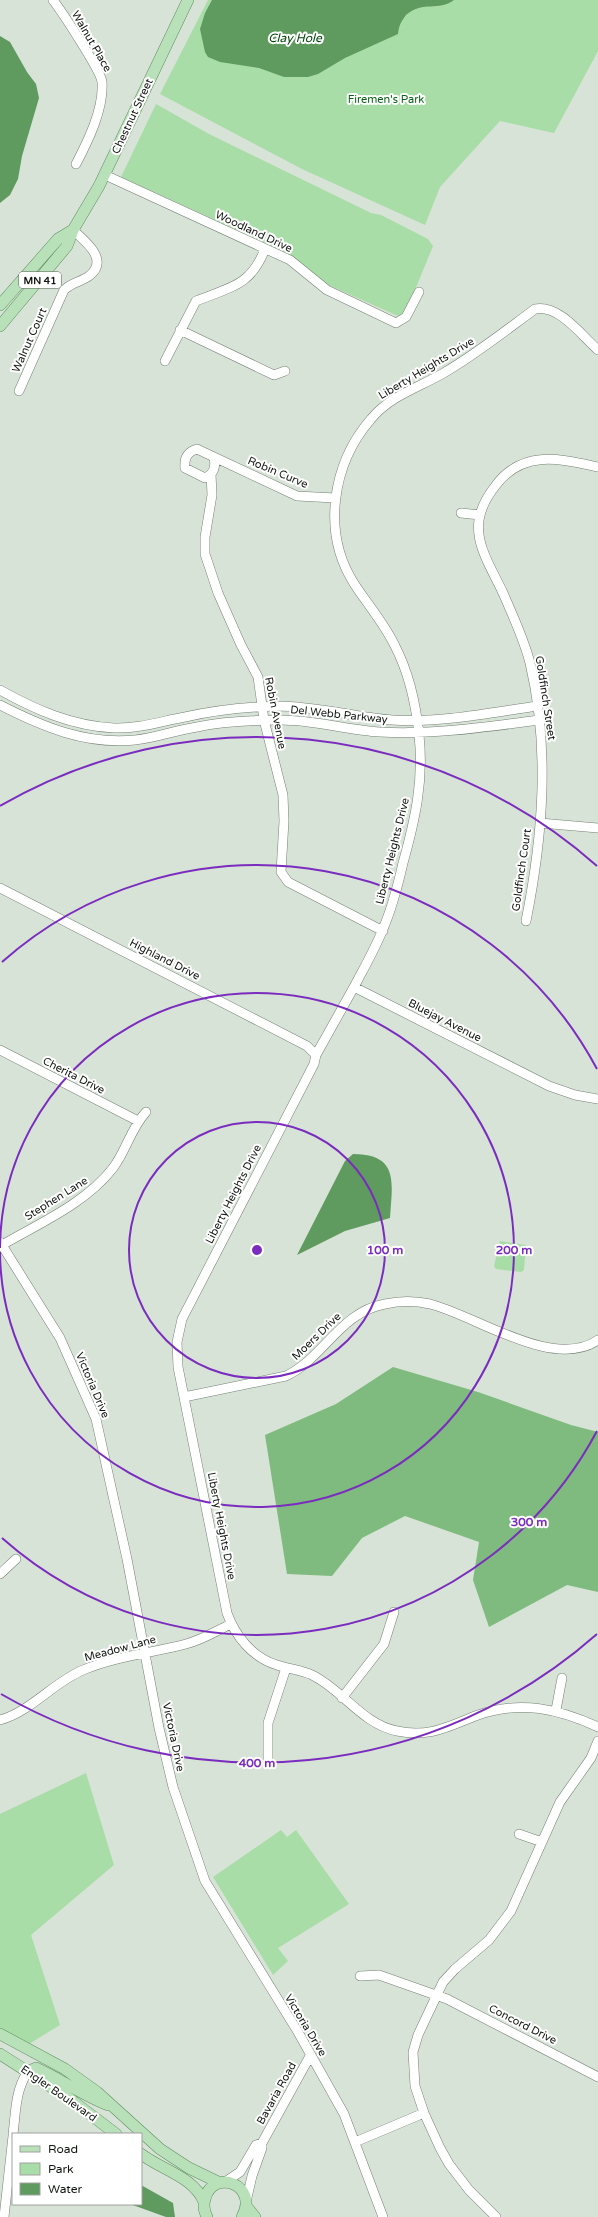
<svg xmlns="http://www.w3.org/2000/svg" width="598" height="2217" font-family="'Varela Round',sans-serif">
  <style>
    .green { fill: #a8dda7 }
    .forest { fill: #7fbb7e }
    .water { fill: #5f9a5f }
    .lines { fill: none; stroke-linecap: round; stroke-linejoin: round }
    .minor-casing { stroke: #758075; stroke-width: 10 }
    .major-casing { stroke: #608d60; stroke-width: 12 }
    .minor { stroke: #fff; stroke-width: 9 }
    .major { stroke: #b9e1b9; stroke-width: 11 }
    .ring { fill: none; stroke: #7b2cbf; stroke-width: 2 }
    .labels { text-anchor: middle; stroke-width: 4; stroke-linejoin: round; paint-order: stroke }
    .shield { fill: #fff; stroke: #585c58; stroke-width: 1 }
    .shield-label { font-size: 10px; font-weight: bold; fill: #111611 }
    .street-label { font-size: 11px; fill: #111611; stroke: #fff }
    .park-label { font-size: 11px; fill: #076315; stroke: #fff }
    .water-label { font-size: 12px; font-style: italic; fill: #01460a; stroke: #fff }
    .centre { fill: #7b2cbf; stroke: #fff; stroke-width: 2 }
    .ring-label { font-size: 12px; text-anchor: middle; font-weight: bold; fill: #7b2cbf; stroke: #fff; stroke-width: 4; stroke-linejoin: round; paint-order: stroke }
  </style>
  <rect width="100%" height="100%" fill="#d7e3d6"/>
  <path class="green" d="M208 0H598V51L554 133 500 121 440 187 425 225 302 169 160 94Z
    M156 104 209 134 371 213 381 215 428 239 433 246 406 312 398 316 324 283 285 252 121 177Z
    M500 1241 526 1245 524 1270 521 1272 496 1269 494 1266Z
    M86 1773 114 1865 31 1935 60 2025 29 2044 0 2029V1814Z
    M281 1830 287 1837 296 1830 349 1904 278 1948 288 1961 273 1975 213 1877Z"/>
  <path class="forest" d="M393 1367 478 1392 571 1425 598 1432V1592L567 1585 489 1627 473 1580 479 1542 405 1516 362 1538 332 1576 287 1574 265 1435 336 1404Z"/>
  <path class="water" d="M212 0H454C438 12 424 0 406 15 401 22 399 25 398 34L345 58 318 74 308 77H284L259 68 220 62 208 57 205 52 200 29 205 13Z
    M0 36 10 42 27 72 36 84 39 98 22 156 18 179 10 195 0 203Z
    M353 1154C400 1154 392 1184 390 1218L345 1231 297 1255 345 1161Z
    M141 2185 173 2203 175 2217H166L130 2204H141Z"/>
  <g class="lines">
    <defs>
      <path id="minor" d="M53 0C62 12 101 71 102 82 104 109 88 141 76 164
        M105 175 290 260 327 290 396 323 406 317 419 292
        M180 330 274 375 285 371
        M165 361 196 301C230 287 250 287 265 249
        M19 391 64 290C72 282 81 282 89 276 110 260 85 241 73 230
        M197 449 214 457C216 467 214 474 205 478L185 468C184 458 187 452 197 449Z
        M214 457 297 496 335 498
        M211 474 212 495 205 537V554L218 593 241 645 258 677 264 720 283 795 284 821 281 872 288 882 383 931
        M461 513 480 515
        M0 690C36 710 72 726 114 728 138 729 162 721 185 717 216 710 247 707 278 706 315 706 355 717 392 720 440 723 489 713 537 706
        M0 705C43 727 86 745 135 740 156 738 176 730 197 727 224 721 254 720 281 720 315 720 347 730 380 732 433 735 486 727 539 720
        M540 823 598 828
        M0 888 307 1046 316 1055
        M526 921C543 836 550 748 530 663 524 639 513 616 503 593 493 571 475 545 479 520 481 507 488 495 496 485 523 449 560 459 598 467
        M354 987C364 968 375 949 383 929 392 908 398 885 403 863 415 820 424 781 419 735 416 705 409 673 395 646 384 623 368 605 355 585 321 533 332 464 371 419 390 396 417 388 442 374 475 355 505 331 535 309 559 304 582 336 598 350
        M0 1050 138 1121
        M598 1099 575 1095 549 1086 354 987 316 1055 314 1064 182 1319 177 1342 178 1367 227 1613C235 1636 253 1658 277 1665 289 1669 301 1670 312 1675 343 1690 362 1724 397 1731 430 1738 449 1726 478 1715 521 1700 559 1709 598 1727
        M0 1242 60 1338 96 1419 127 1559 159 1728 173 1787 205 1881 298 2032 344 2114 383 2217
        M2 1245C40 1223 86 1203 113 1168 126 1151 131 1128 146 1112
        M184 1397 286 1376C324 1358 340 1312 385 1304 399 1301 416 1301 430 1304 475 1315 553 1371 598 1340
        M0 1574 16 1559
        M342 1698 384 1644 394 1612
        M556 1710 562 1678
        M0 1720C30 1712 54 1682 83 1670 116 1656 152 1653 186 1644 202 1640 216 1631 231 1624
        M268 1759V1723L286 1668
        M519 1834 542 1842
        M360 1976 379 1975 447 1999 598 2077
        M13 2134C16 2111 15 2091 28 2071
        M355 2142 424 2113
        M225 2182 240 2172 256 2145 262 2143
        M246 2202 252 2176 262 2148V2143L310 2056
        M4 2217 13 2136
        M496 2217 469 2190 449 2164 440 2148 424 2113 415 2086 413 2052 418 2035 443 1982 455 1969 489 1940 511 1911 560 1802 591 1758 598 1741"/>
      <path id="major" d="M0 305 58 239 73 230
        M0 326 67 246 73 230 99 186 188 0
        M0 2034 65 2069 97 2092 160 2149 189 2168 220 2183
        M0 2054 70 2099 116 2134
        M29 2071 36 2068C60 2079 83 2095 108 2105
        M141 2154C162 2170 194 2177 204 2202
        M246 2206 255 2217
        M207 2217C204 2211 203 2205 205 2199 213 2167 260 2185 242 2217"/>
    </defs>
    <use href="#minor" class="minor-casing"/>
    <use href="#major" class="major-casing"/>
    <use href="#minor" class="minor"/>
    <use href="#major" class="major"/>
  </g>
  <g class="ring">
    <circle cx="257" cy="1250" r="128"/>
    <path d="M0 1248A257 257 0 1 1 0 1252"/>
    <path d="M597 1431A385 385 0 0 1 2 1538M2 962A385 385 0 0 1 597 1069"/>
    <path d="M597 1634A513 513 0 0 1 1 1694M0 806A513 513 0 0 1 597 866"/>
  </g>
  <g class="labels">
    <rect class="shield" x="19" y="272" width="42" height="16" rx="3"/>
    <g class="shield-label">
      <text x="40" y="284">MN 41</text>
    </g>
    <g class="street-label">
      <text transform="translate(92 41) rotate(60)" y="4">Walnut Place</text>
      <text transform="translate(132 116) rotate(-65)" y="4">Chestnut Street</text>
      <text transform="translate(254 231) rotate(25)" y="4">Woodland Drive</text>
      <text transform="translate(29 340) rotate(-66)" y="4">Walnut Court</text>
      <text transform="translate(426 368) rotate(-31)" y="4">Liberty Heights Drive</text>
      <text transform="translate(278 472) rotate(23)" y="4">Robin Curve</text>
      <text transform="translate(546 698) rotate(81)" y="4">Goldfinch Street</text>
      <text transform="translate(276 713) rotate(79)" y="4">Robin Avenue</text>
      <text transform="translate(339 714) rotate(6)" y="4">Del Webb Parkway</text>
      <text transform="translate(392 851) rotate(-76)" y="4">Liberty Heights Drive</text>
      <text transform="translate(521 870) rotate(-82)" y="4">Goldfinch Court</text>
      <text transform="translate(165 959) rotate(27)" y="4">Highland Drive</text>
      <text transform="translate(445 1020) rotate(27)" y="4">Bluejay Avenue</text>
      <text transform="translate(74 1075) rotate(27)" y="4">Cherita Drive</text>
      <text transform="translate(233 1194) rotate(-63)" y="4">Liberty Heights Drive</text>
      <text transform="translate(56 1198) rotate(-32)" y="4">Stephen Lane</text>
      <text transform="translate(316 1336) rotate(-44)" y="4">Moers Drive</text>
      <text transform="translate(93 1385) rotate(67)" y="4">Victoria Drive</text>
      <text transform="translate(222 1526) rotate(79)" y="4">Liberty Heights Drive</text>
      <text transform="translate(120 1648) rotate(-15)" y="4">Meadow Lane</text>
      <text transform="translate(174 1737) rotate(78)" y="4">Victoria Drive</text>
      <text transform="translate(523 2024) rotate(27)" y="4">Concord Drive</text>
      <text transform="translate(306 2025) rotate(59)" y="4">Victoria Drive</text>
      <text transform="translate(59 2093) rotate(35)" y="4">Engler Boulevard</text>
      <text transform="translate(276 2093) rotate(-61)" y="4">Bavaria Road</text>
    </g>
    <g class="park-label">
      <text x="386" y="103">Firemen's Park</text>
    </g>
    <g class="water-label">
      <text x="295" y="42">Clay Hole</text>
    </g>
  </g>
  <circle cx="257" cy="1250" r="6" class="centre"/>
  <g class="ring-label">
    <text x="385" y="1254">100 m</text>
    <text x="514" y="1254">200 m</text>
    <text x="529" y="1526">300 m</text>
    <text x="257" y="1767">400 m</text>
  </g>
  <rect x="12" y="2133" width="130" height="72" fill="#ffffff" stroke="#a0a2a0"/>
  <rect x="20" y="2146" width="20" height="6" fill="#b9e1b9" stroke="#a0a2a0"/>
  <text x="48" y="2153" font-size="12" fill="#111611">Road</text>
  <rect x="20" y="2163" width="20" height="12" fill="#a8dda7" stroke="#a0a2a0"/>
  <text x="48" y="2173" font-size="12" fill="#111611">Park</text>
  <rect x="20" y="2183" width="20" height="12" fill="#5f9a5f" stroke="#a0a2a0"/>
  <text x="48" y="2193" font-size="12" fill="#111611">Water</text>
</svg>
